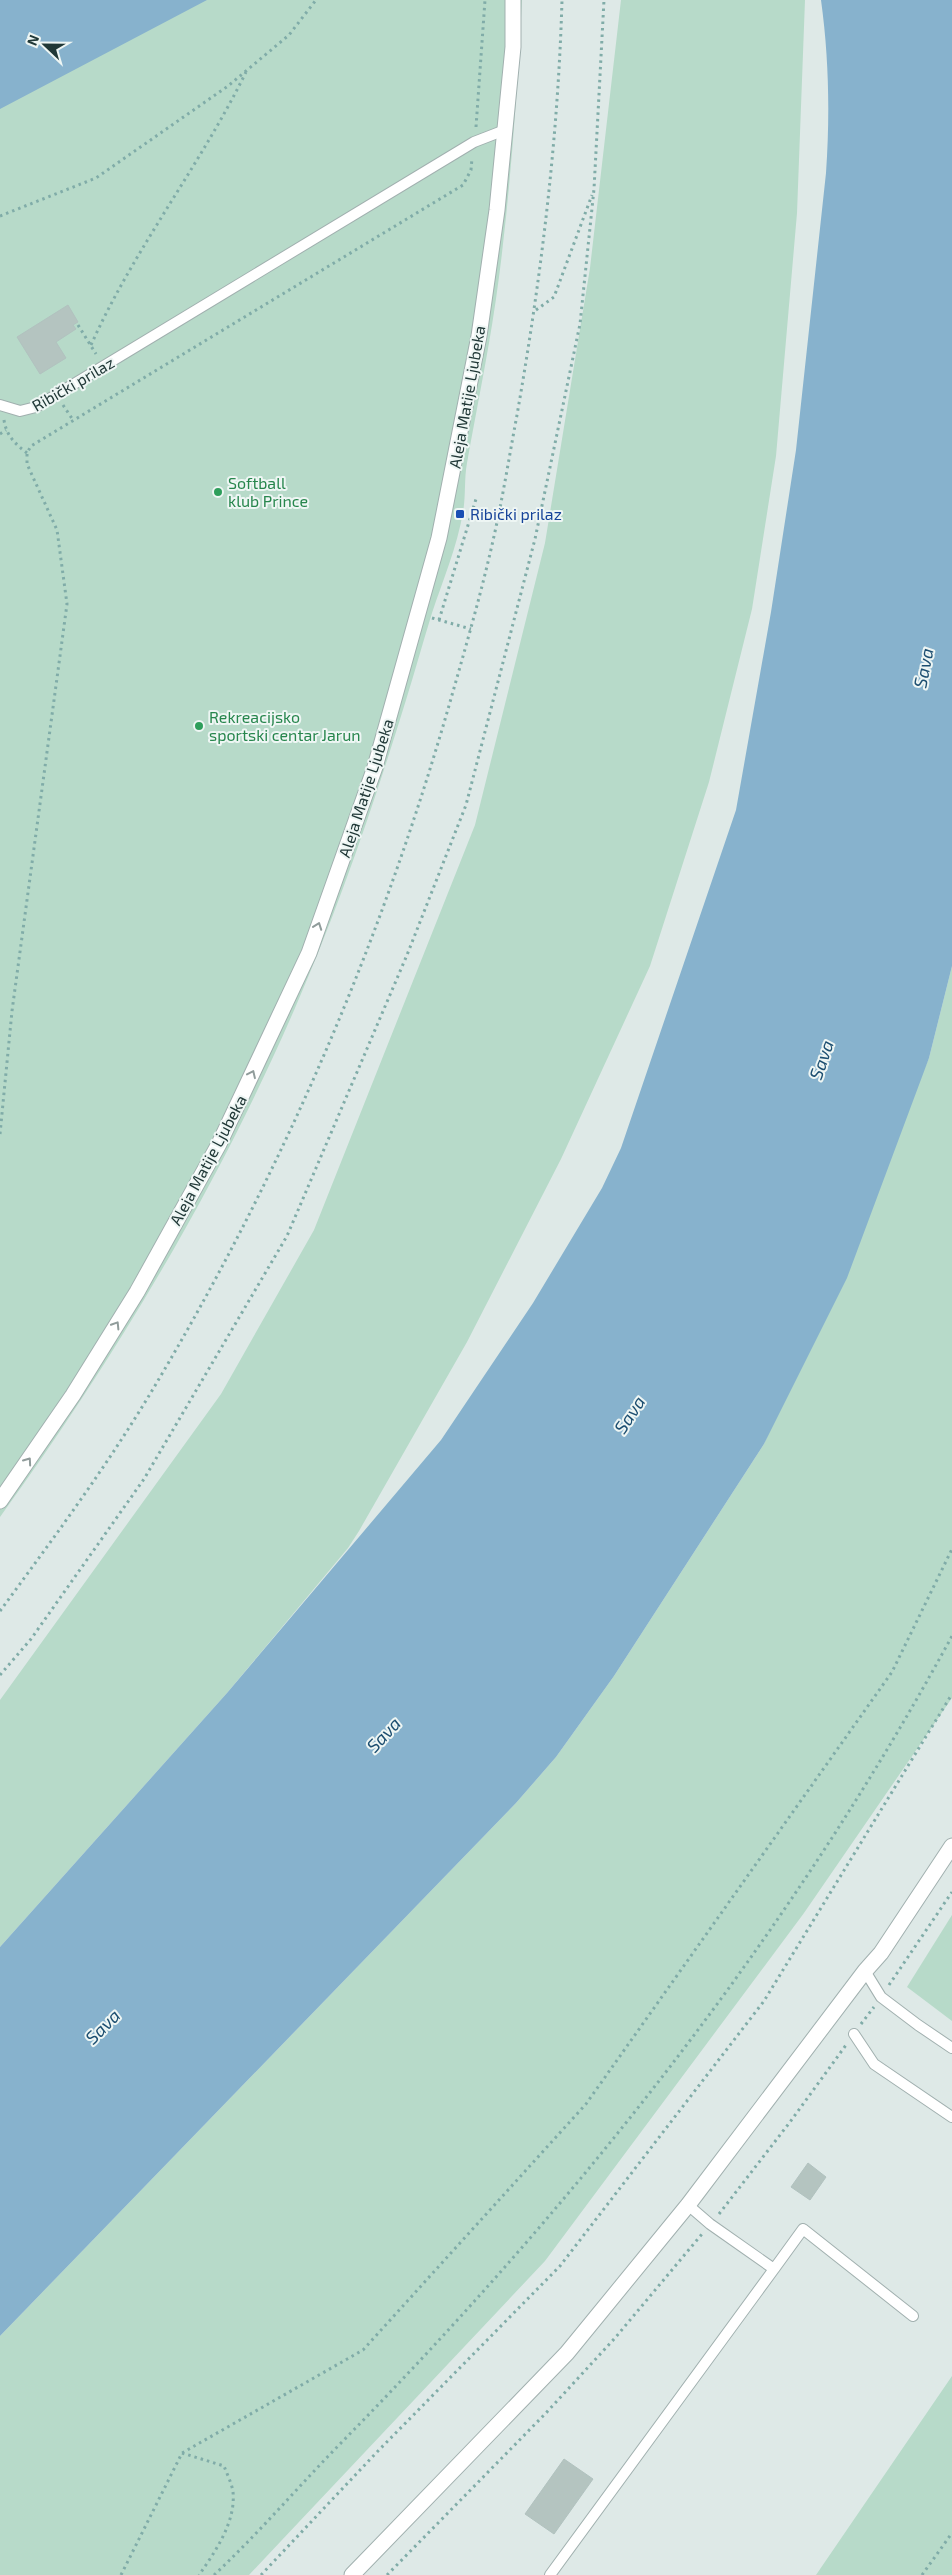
<svg xmlns="http://www.w3.org/2000/svg" width="952" height="2575" font-family="'Exo 2',sans-serif">
  <style>
    .green { fill: #b7dac9 }
    .water { fill: #87b2cd }
    .building { fill: #b4c4c0; stroke: #b1c2bf }
    .lines { fill: none; stroke-linecap: round; stroke-linejoin: round }
    .service-casing { stroke: #a1b0af; stroke-width: 12 }
    .minor-casing { stroke: #a1b0af; stroke-width: 17 }
    .path { stroke: #80aca8; stroke-width: 3; stroke-dasharray: 2.5 4; stroke-linecap: butt }
    .service { stroke: #fff; stroke-width: 10 }
    .minor { stroke: #fff; stroke-width: 15 }
    .oneway { stroke: #909c9b }
    .leisure-dot { fill: #2e9e5b; stroke: #eef6f4; stroke-width: 2 }
    .transit-dot { fill: #1a4fb4; stroke: #eef6f4; stroke-width: 2 }
    .labels { text-anchor: middle; stroke-width: 4; stroke-linejoin: round; paint-order: stroke }
    .street-label { font-size: 16px; fill: #203837; stroke: #eef6f4 }
    .leisure-label { font-size: 16px; fill: #27864d; stroke: #eef6f4; text-anchor: start }
    .transit-label { font-size: 16px; fill: #164399; stroke: #eef6f4; text-anchor: start }
    .water-label { font-size: 18px; font-style: italic; fill: #1d4f71; stroke: #eef6f4 }
  </style>
  <rect width="100%" height="100%" fill="#dee9e7"/>
  <path class="green" d="M0 0H522C517 93 511 185 499 277 491 340 478 401 467 463 464 479 466 496 463 512 457 547 443 580 432 613 423 642 415 671 406 700 374 804 339 907 295 1008 217 1188 115 1358 0 1517Z
    M621 0H805L797 213 776 456 752 609 709 782 650 966 561 1159 467 1342 359 1531 348 1548 227 1693 0 1947V1700L221 1394 314 1230 475 825 545 543 590 268Z
    M952 966V1698L804 1913 545 2261 249 2575H0V2336L516 1803 556 1757 614 1676 764 1444 929 1058Z
    M952 1915V2021L907 1987Z
    M952 2376V2575H816Z"/>
  <path class="water" d="M0 0H207L0 109Z
    M821 0H952V966L929 1058 847 1278 764 1444 614 1676 556 1757 516 1803 0 2336V1947L227 1693 441 1440 533 1303 602 1188 621 1148 736 810 771 612 796 450 826 173C830 115 829 58 821 0Z"/>
  <path class="building" d="M68 305 78 322 73 325 76 329 56 342 66 358 40 374 17 337Z
    M808 2163 826 2177 810 2200 791 2187Z
    M564 2459 593 2479 554 2534 525 2514Z"/>
  <g class="lines">
    <defs>
      <path id="service" d="M0 405 20 411 36 407 474 142 505 130
        M865 1971 881 1997 918 2025 952 2048
        M854 2034 874 2064 952 2117
        M774 2269 803 2229 913 2316
        M550 2575 774 2269 710 2224 688 2205"/>
      <path id="minor" d="M0 1501 73 1395 137 1292 219 1144 309 953 375 767 439 538 479 336 497 210 513 47V0
        M352 2575 567 2353 688 2205 865 1971 881 1953 952 1846"/>
    </defs>
    <use href="#service" class="service-casing"/>
    <use href="#minor" class="minor-casing"/>
    <path class="path" d="M476 127 485 0
      M0 216 96 178 228 86 289 35 316 0
      M536 310 554 297 592 195
      M78 325 96 354
      M91 345C134 249 200 166 246 72
      M63 405 73 420
      M4 420C6 435 15 444 27 453
      M0 434 6 430
      M432 618 471 629
      M439 620 476 499
      M0 1134 12 1011 67 604 57 530 27 464V453L31 446 463 185 471 170 472 158
      M0 1611C53 1539 107 1466 153 1389 283 1171 383 939 452 695 468 639 484 583 496 527 504 490 510 452 517 415 541 278 558 140 562 0
      M0 1675 31 1639 144 1479 287 1236 407 955 466 805 535 539 580 324 594 189 604 0
      M889 1985 952 1892
      M861 2024 874 2007
      M719 2214 790 2122 846 2045
      M182 2453 224 2466C227 2474 232 2484 233 2492 236 2522 215 2552 199 2575
      M121 2575 182 2453 363 2350 586 2104 892 1672 952 1549
      M214 2575C258 2534 297 2488 339 2445 577 2203 790 1934 952 1636
      M261 2575 377 2452 560 2266 764 2001 952 1694
      M387 2575 546 2413 615 2338 702 2234
      M922 2575 952 2533"/>
    <use href="#service" class="service"/>
    <use href="#minor" class="minor"/>
  </g>
  <defs><path id="oneway-chevron" d="M-2-3.5L2.5 0L-2 3.5" fill="none" stroke-width="1.6" stroke-linecap="round" stroke-linejoin="round" transform="scale(1.25)"/></defs>
  <g class="oneway">
    <use href="#oneway-chevron" transform="translate(318 926) rotate(-70)"/>
    <use href="#oneway-chevron" transform="translate(252 1074) rotate(-65)"/>
    <use href="#oneway-chevron" transform="translate(116 1325) rotate(-58)"/>
    <use href="#oneway-chevron" transform="translate(28 1461) rotate(-55)"/>
  </g>
  <g class="leisure-dot">
    <circle cx="218" cy="492" r="5"/>
    <circle cx="199" cy="726" r="5"/>
  </g>
  <rect class="transit-dot" x="455" y="509" width="10" height="10" rx="2.5"/>
  <g class="labels">
    <g class="street-label">
      <text transform="translate(73 384) rotate(-30)" y="6">Ribički prilaz</text>
      <text transform="translate(467 397) rotate(-80)" y="6">Aleja Matije Ljubeka</text>
      <text transform="translate(366 788) rotate(-72)" y="6">Aleja Matije Ljubeka</text>
      <text transform="translate(208 1160) rotate(-62)" y="6">Aleja Matije Ljubeka</text>
    </g>
    <g class="leisure-label">
      <text x="228" y="489">Softball<tspan x="228" dy="18">klub Prince</tspan></text>
      <text x="209" y="723">Rekreacijsko<tspan x="209" dy="18">sportski centar Jarun</tspan></text>
    </g>
    <g class="transit-label">
      <text x="470" y="520">Ribički prilaz</text>
    </g>
    <g class="water-label">
      <text transform="translate(924 668) rotate(-79)" y="6">Sava</text>
      <text transform="translate(822 1060) rotate(-71)" y="6">Sava</text>
      <text transform="translate(630 1415) rotate(-57)" y="6">Sava</text>
      <text transform="translate(384 1735) rotate(-47)" y="6">Sava</text>
      <text transform="translate(103 2027) rotate(-45)" y="6">Sava</text>
    </g>
  </g>
  <g transform="translate(45 45) rotate(292)" stroke="#eef6f4" stroke-width="4" paint-order="stroke">
  <path d="M0-4L9 19L0 12L-9 19Z" fill="#203837"/>
  <text y="-8" font-size="14" font-weight="bold" text-anchor="middle" fill="#203837">N</text>
  </g>
</svg>
